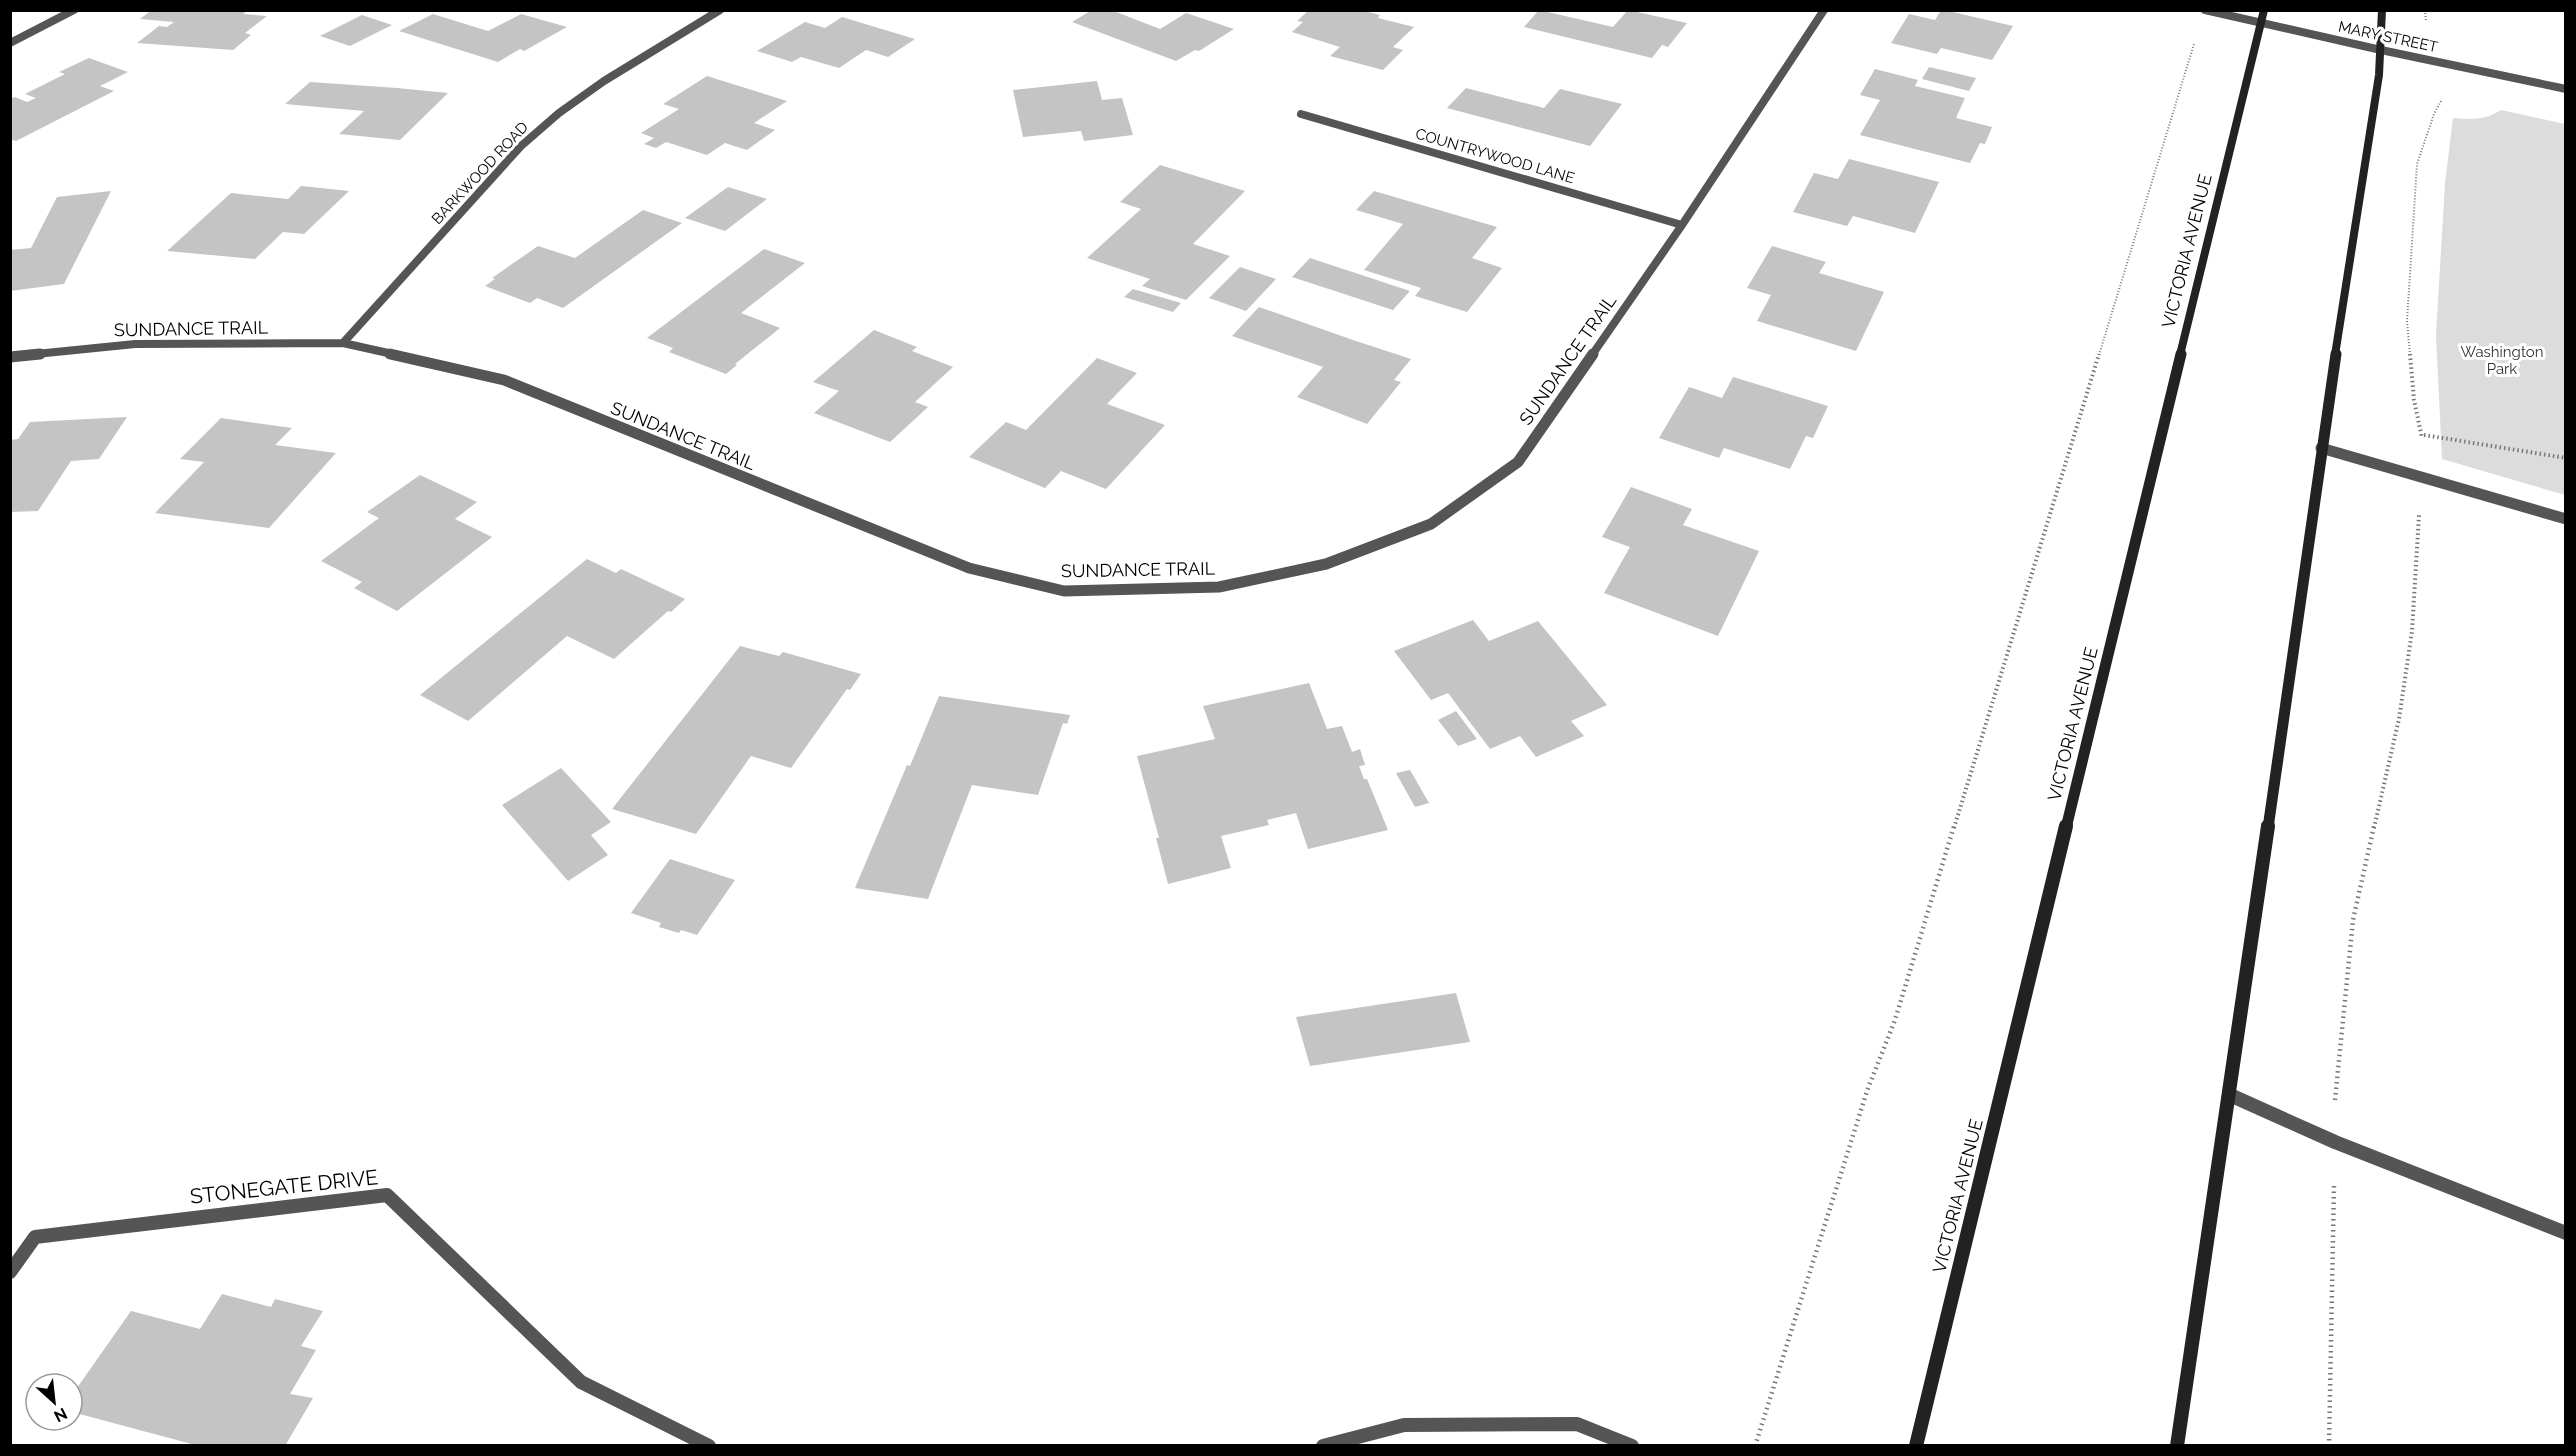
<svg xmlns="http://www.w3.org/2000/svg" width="2576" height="1456" font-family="Raleway,sans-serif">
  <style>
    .green { fill: #dcdcdc }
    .building { fill: #c4c4c4 }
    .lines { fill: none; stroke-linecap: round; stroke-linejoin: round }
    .path-far2 { stroke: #777; stroke-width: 2; stroke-dasharray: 1 2; stroke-linecap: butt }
    .path-far1 { stroke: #777; stroke-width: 4; stroke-dasharray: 1.5 3; stroke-linecap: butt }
    .path { stroke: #777; stroke-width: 4.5; stroke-dasharray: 1.5 4; stroke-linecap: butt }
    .service-far1 { stroke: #555; stroke-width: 11 }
    .service { stroke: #555; stroke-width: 14 }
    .minor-far2 { stroke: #555; stroke-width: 8 }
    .minor-far1 { stroke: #555; stroke-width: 11 }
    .minor { stroke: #555; stroke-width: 14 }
    .tertiary { stroke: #555; stroke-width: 8 }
    .secondary-far2 { stroke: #222; stroke-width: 8 }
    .secondary-far1 { stroke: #222; stroke-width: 11 }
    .secondary { stroke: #222; stroke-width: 14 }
    .labels { text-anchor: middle; stroke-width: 6; stroke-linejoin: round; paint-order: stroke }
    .far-street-label { font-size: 15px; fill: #000; stroke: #fff }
    .far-park-label { font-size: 15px; fill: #333; stroke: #fff }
    .street-label { font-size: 18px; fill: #000; stroke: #fff }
    .near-street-label { font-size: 21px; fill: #000; stroke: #fff }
  </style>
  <rect width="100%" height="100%" fill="#fff"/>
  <path class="green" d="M2501 110 2565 124V495L2442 459 2436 335 2445 183 2453 118C2471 120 2486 120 2501 110Z"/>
  <path class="building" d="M152 10H248L243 14 267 16 245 33 251 35 233 50 137 43 159 26 167 27 174 22 140 19Z
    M1092 10H1111L1160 29 1186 13 1234 29 1199 51 1195 50 1176 61 1072 22Z
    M1309 10H1361L1380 15 1378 18 1414 27 1393 47 1403 50 1383 70 1330 56 1340 47 1292 32 1303 22 1297 21Z
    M1539 10 1613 27 1628 10 1687 23 1668 47 1662 45 1652 58 1524 27Z
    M1941 10H1944L2013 26 1992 60 1941 48 1937 54 1891 43 1909 14 1935 20Z
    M433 14 488 31 521 14 567 27 524 51 520 49 498 62 399 31Z
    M362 15 392 25 350 46 320 36Z
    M842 17 915 39 888 57 866 50 839 68 801 57 792 62 757 51 805 22 825 28Z
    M89 58 128 72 100 86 114 91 16 141 10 139V99L15 97 27 102 36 98 25 94 65 74 59 72Z
    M1929 67 1976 78 1969 91 1922 79Z
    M1875 69 1918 80 1915 86 1965 98 1956 118 1992 127 1985 144 1980 143 1970 163 1860 135 1880 100 1860 95Z
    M707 76 787 101 754 123 775 130 747 150 725 143 707 155 666 142 656 148 644 144 654 138 641 133 679 109 663 104Z
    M1097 81 1102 100 1122 98 1133 135 1084 141 1081 131 1023 137 1013 90Z
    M310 82 397 88 448 93 400 140 339 134 364 111 285 104Z
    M1466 88 1544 108 1560 89 1622 104 1590 146 1447 108Z
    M1849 159 1939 182 1915 233 1853 216 1847 226 1793 212 1814 173 1838 179Z
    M1160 165 1245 191 1193 244 1230 256 1186 300 1142 286 1150 279 1087 258 1141 209 1120 202Z
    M301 186 349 191 304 234 283 232 255 259 167 251 231 193 288 199Z
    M728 187 767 199 725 231 685 218Z
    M111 191 64 284 10 291V250L31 248 57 197Z
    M1374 191 1497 227 1472 258 1502 268 1467 312 1415 296 1421 288 1364 270 1403 224 1356 210Z
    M643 210 682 223 563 308 537 298 530 303 485 286 495 279 492 278 538 246 575 258Z
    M1772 246 1826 262 1819 273 1884 292 1856 351 1757 321 1771 295 1747 288Z
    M764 249 805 263 741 313 780 328 735 364 737 365 726 374 669 352 673 348 647 338Z
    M1310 258 1410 291 1393 310 1292 277Z
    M1240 267 1276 279 1246 311 1209 298Z
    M1133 289 1181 303 1173 312 1124 297Z
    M1259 307 1353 340 1411 359 1394 380 1401 382 1367 424 1297 397 1323 367 1232 336Z
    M874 330 917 347 912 351 953 367 915 402 928 407 890 442 814 413 839 391 813 382Z
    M1097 358 1137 373 1107 404 1165 425 1106 489 1061 471 1045 488 969 457 1006 422 1026 430Z
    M1733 377 1828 406 1813 438 1806 436 1790 469 1724 448 1719 458 1659 438 1689 387 1722 398Z
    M127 417 99 459 71 461 38 511 10 512V440L18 439 30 422Z
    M221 418 292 428 275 445 336 453 269 528 155 513 204 462 180 459Z
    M420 475 477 502 455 519 492 537 397 611 354 588 362 582 321 561 379 518 367 512Z
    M1631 487 1692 509 1683 525 1759 551 1718 636 1604 593 1630 547 1602 537Z
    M587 559 616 573 621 569 685 599 671 612 668 611 614 659 567 636 468 721 420 695Z
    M1473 620 1489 641 1538 621 1607 705 1571 721 1584 736 1536 757 1520 736 1490 749 1448 693 1431 700 1394 651Z
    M740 646 779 656 783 652 861 674 850 690 847 689 791 768 751 756 696 834 612 809Z
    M1309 683 1327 729 1342 726 1352 752 1360 749 1365 765 1359 766 1364 779H1367L1388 830 1308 849 1296 813 1267 820 1269 825 1221 836 1231 868 1168 884 1156 838H1159L1137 756 1215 739 1203 706Z
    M939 696 1070 715 1067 724 1063 723 1038 795 972 785 928 899 855 888 907 765 910 766Z
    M1456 711 1477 739 1458 746 1438 720Z
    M561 768 611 822 591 835 608 855 568 881 502 805Z
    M1410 770 1429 803 1415 807 1396 773Z
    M670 859 735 880 697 935 681 930 679 933 659 927 661 923 631 913Z
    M1456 993 1470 1042 1310 1066 1296 1017Z
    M222 1294 271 1307 275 1299 323 1311 301 1346 316 1350 290 1394 313 1398 285 1446H199L72 1412V1395L131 1311 200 1329Z"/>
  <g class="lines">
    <path class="path-far2" d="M2425 10 2426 22
      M2099 355 2194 44
      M2410 355 2407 321 2417 164 2434 114 2441 101"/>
    <path class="path-far1" d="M2410 354 2414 400 2422 438
      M2424 435 2566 458
      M1954 828 2099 354
      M2374 828 2399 719 2412 631 2419 515"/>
    <path class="path" d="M2335 1100 2353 920 2374 826
      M1755 1446 1867 1091 1895 1020 1954 826
      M2329 1446 2334 1185"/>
    <path class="service-far1" d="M2321 448 2566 519"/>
    <path class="service" d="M2230 1095 2335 1142 2566 1233"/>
    <path class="minor-far2" d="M2205 10 2381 50
      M10 43 74 10
      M1301 114 1682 225
      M343 343 521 146 559 113 604 81 720 10
      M26 355 135 344 343 343 397 355
      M1592 355 1682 225 1824 10"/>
    <path class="minor-far1" d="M390 354 504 380 969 568 1064 591 1219 587 1326 564 1431 524 1518 462 1593 354
      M10 357 40 354"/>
    <path class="minor" d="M10 1272 35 1237 387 1195 581 1382 709 1446
      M1323 1446 1404 1425 1577 1424 1632 1446"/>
    <path class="tertiary" d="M2381 50 2566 89"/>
    <path class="secondary-far2" d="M2180 355 2264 10
      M2335 355 2379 75 2382 10"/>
    <path class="secondary-far1" d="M2066 828 2181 354
      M2268 828 2336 354"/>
    <path class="secondary" d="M1916 1446 2066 826
      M2177 1446 2268 826"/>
  </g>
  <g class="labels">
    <g class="far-street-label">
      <text transform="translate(2388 37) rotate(12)" y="5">MARY STREET</text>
      <text transform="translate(1495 156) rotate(16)" y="5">COUNTRYWOOD LANE</text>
      <text transform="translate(480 173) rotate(-47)" y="5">BARKWOOD ROAD</text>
    </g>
    <g class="far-park-label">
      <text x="2502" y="357">Washington<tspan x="2502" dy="17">Park</tspan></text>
    </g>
    <g class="street-label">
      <text transform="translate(2187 251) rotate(-76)" y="6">VICTORIA AVENUE</text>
      <text transform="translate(191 329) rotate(-1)" y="6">SUNDANCE TRAIL</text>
      <text transform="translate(1568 360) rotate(-55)" y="6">SUNDANCE TRAIL</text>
      <text transform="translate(683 436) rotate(22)" y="6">SUNDANCE TRAIL</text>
      <text transform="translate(1138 570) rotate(-1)" y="6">SUNDANCE TRAIL</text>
      <text transform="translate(2073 724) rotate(-76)" y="6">VICTORIA AVENUE</text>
      <text transform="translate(1958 1196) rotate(-76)" y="6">VICTORIA AVENUE</text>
    </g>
    <g class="near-street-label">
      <text transform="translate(284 1187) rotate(-6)" y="7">STONEGATE DRIVE</text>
    </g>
  </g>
  <rect width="2576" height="1456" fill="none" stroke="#000000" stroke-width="24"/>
  <g transform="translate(54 1402) rotate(153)"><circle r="28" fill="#ffffff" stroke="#999999" stroke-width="1.5"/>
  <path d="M0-4.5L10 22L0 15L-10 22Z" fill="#000000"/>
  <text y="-9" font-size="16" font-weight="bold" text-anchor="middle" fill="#000000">N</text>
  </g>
</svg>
